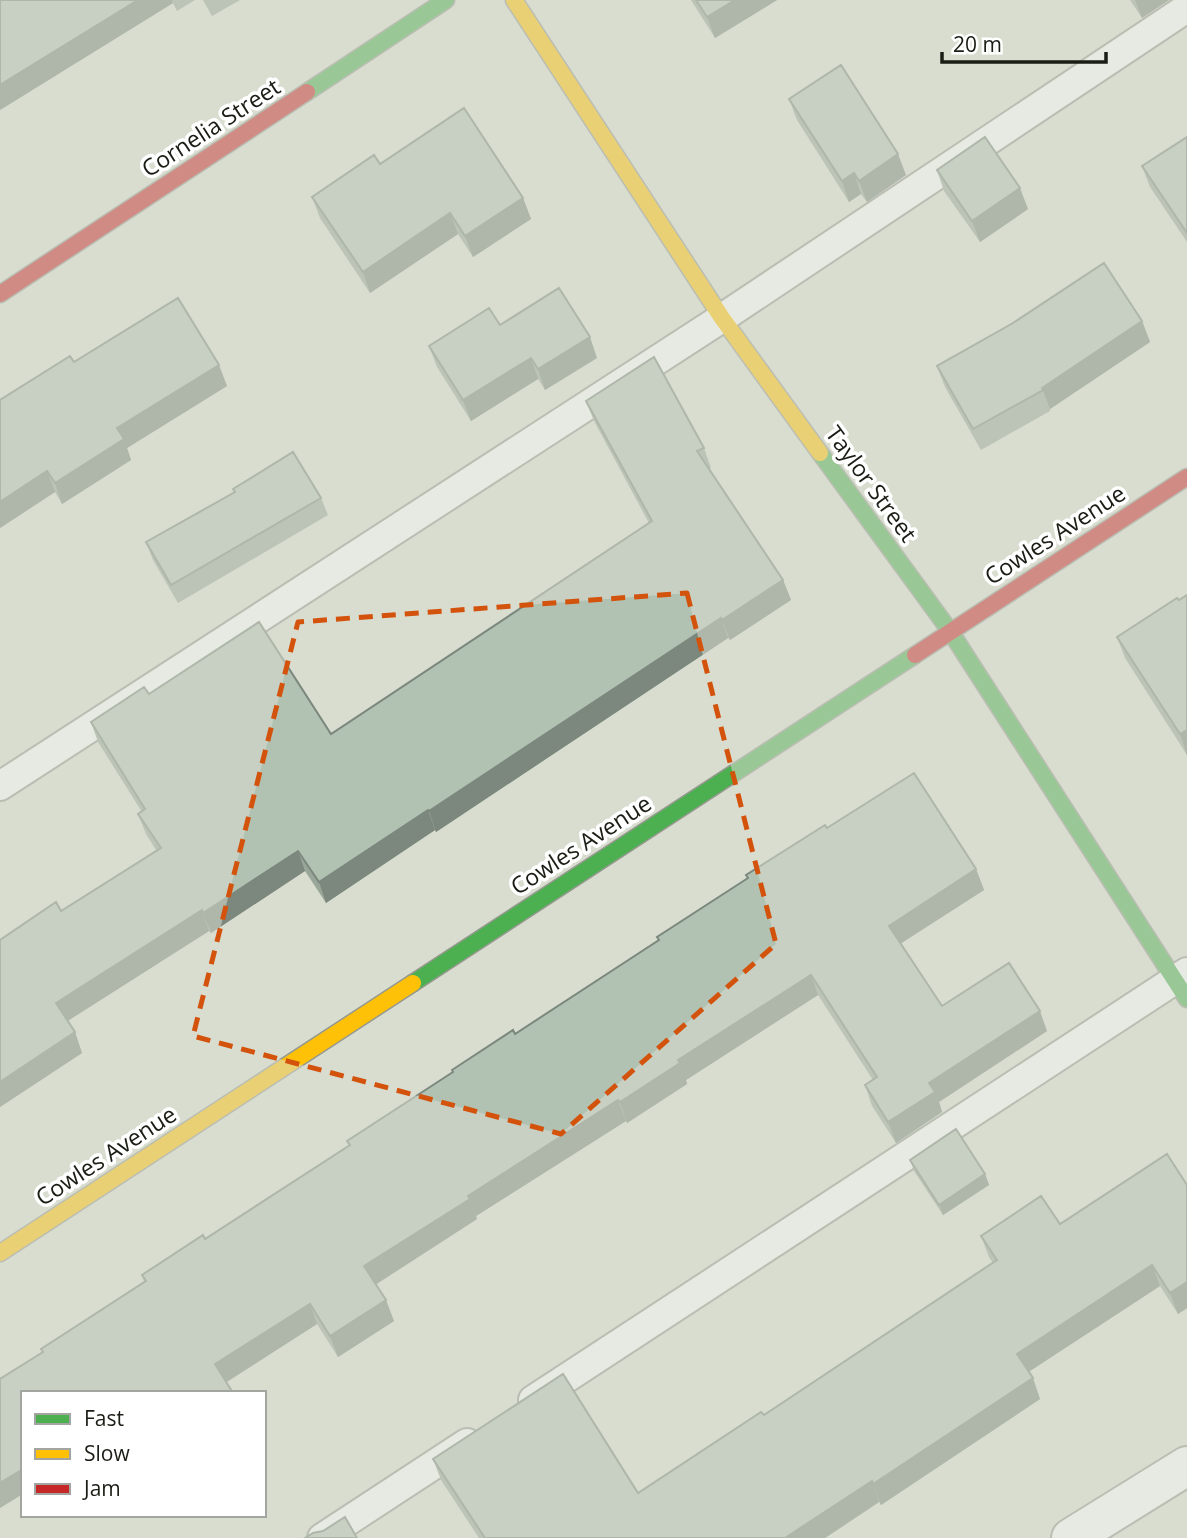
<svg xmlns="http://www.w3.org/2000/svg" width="1187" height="1538" font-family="'Open Sans',sans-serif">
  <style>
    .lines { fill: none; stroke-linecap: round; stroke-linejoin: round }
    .lane-casing { stroke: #96998f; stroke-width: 32 }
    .street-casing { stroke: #96998f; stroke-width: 42 }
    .fast-casing { stroke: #96998f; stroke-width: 19 }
    .slow-casing { stroke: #96998f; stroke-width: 19 }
    .jam-casing { stroke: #96998f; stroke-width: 19 }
    .lane { stroke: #f9faf8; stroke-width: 28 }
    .street { stroke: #f9faf8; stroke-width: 38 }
    .fast { stroke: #4caf50; stroke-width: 16 }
    .slow { stroke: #ffc107; stroke-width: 16 }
    .jam { stroke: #c62828; stroke-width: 16 }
    .wall { fill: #98a799 }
    .shaded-wall { fill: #7c887d }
    .building { fill: #b1c2b2; stroke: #7c887d; stroke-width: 2 }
    .marked { fill: none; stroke: #d3530d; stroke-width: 5; stroke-dasharray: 14 9; stroke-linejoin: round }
    .labels { text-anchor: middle; stroke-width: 7; stroke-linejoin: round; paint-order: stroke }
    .street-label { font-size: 23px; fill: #1a1d14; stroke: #fff }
  </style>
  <rect width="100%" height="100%" fill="#d9ddd0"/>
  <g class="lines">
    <defs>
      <path id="lane" d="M0 786 722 318 1187 8
        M533 1400 1187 972
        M322 1538 467 1443"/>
      <path id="street" d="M1071 1538 1187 1466"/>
      <path id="fast" d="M307 92 446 0
        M820 453 950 631 1187 999
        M413 983 915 655"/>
      <path id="slow" d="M514 0 722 318 820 453
        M0 1253 413 983"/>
      <path id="jam" d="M0 294 307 92
        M915 655 1187 477"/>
    </defs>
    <use href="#lane" class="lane-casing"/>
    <use href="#street" class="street-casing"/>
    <use href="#fast" class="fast-casing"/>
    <use href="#slow" class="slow-casing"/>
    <use href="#jam" class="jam-casing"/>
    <use href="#lane" class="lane"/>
    <use href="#street" class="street"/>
    <use href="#fast" class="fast"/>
    <use href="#slow" class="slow"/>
    <use href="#jam" class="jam"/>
  </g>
  <path class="wall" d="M0 0H195L177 11 173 3 0 110Z
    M203 0H240L212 16Z
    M691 0H777L715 38Z
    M1130 0H1169L1142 18Z
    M789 99 906 175 867 202 861 194 849 202 797 120Z
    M1187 137V242L1150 187 1142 166Z
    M380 164 523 198 531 219 473 257 458 234 370 293 320 218 312 197Z
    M937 170 1028 209 980 242 944 191Z
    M1142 321 1150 342 1050 409V411L981 450 945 387 937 366Z
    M500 325 597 358 545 390 538 379 471 421 437 367 429 346Z
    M74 362 227 386 127 448 131 460 62 504 55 492 0 528V400Z
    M586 401 704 448 711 468 709 469 783 580 791 600 730 640 728 638 436 832 435 830 326 903 305 871 211 933 209 931 67 1021 75 1032 82 1053 0 1107 61 911 156 850 146 834 138 814 142 812 98 742 91 722 149 694 331 734 649 523 594 421Z
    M233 489 321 498 328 515 178 603 153 560 146 542 235 492Z
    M1187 595V755L1125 658 1117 637Z
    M827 828 976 869 984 890 901 943 942 1006 1047 1031 939 1102 942 1112 896 1143 872 1106 865 1085 873 1080 818 995 686 1080 687 1084 627 1123 626 1121 476 1216 477 1219 376 1284 394 1321 338 1357 317 1324 226 1382 42 1352 41 1349 144 1281 142 1275 205 1239 349 1146 347 1141 515 1034 658 940 657 937 748 878 746 875Z
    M910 1160 985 1174 989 1185 943 1215 914 1171Z
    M1187 1185V1308L1178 1314 1160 1286 1028 1372 1040 1399 881 1505 879 1502 825 1538H479L441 1480 433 1459 638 1493 764 1415 993 1263 989 1257 981 1236 1060 1224Z"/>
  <path class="shaded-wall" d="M138 0H172L173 3 0 110V85Z
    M735 0H777L715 38 707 17Z
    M1135 0H1169L1142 18Z
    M898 154 906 175 867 202 859 181Z
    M854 173 861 194 849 202 842 181Z
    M1020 188 1028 209 980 242 972 221Z
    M523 198 531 219 473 257 465 236Z
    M450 213 458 234 370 293 363 272Z
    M1142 321 1150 342 1050 409 1042 388Z
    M590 337 597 358 545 390 538 369Z
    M531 358 538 379 471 421 463 400Z
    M219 365 227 386 127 448 131 460 62 504 55 483 117 428Z
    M47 471 55 492 0 528V502Z
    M783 580 791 600 730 640 722 620Z
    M721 618 728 638 436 832 429 811Z
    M1187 730V755L1180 734Z
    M428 810 435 830 326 903 319 882Z
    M298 851 305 871 211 933 203 913Z
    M976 869 984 890 897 946 889 926Z
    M202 910 209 931 63 1024 56 1003Z
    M811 975 818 995 686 1080 687 1084 627 1123 620 1102 678 1060Z
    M1040 1011 1047 1031 939 1102 942 1112 896 1143 888 1122 929 1083Z
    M75 1032 82 1053 0 1107V1082Z
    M618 1100 626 1121 476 1216 477 1219 372 1287 364 1266 468 1196Z
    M985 1174 989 1185 943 1215 939 1205Z
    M1152 1265 1160 1286 1024 1375 1017 1354Z
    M1187 1282V1308L1178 1314 1170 1293Z
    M386 1300 394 1321 338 1357 330 1336Z
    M310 1304 317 1324 222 1385 215 1364Z
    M1033 1378 1040 1399 881 1505 873 1484Z
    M23 1469V1494L0 1508V1483Z
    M872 1481 879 1502 825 1538H785Z"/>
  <path class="building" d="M0 0H138L0 85Z
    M696 0H735L707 17Z
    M841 65 898 154 859 181 854 173 842 181 789 99Z
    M464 108 523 198 465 236 450 213 363 272 312 197 374 155 380 164Z
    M985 137 1020 188 972 221 937 170Z
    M1187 137V233L1142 166Z
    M1104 263 1142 321 1042 388 1043 390 973 429 937 366 1013 323Z
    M559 288 590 337 538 369 531 358 463 400 429 346 489 308 500 325Z
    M178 298 219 365 117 428 124 439 55 483 47 471 0 502V400L70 356 74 362Z
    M654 357 704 448 697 451 783 580 722 620 721 618 429 811 428 810 319 882 298 851 203 913 202 910 56 1003 75 1032 0 1082V940L56 902 61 911 161 848 138 814 145 809 91 722 144 687 149 694 259 622 331 734 652 521 586 401Z
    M293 452 321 498 171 585 146 542 235 492 233 489Z
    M1187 595V730L1180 734 1117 637 1177 598 1179 600Z
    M914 773 976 869 889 926 942 1006 1009 963 1040 1011 929 1083 935 1092 888 1122 865 1085 877 1077 811 975 678 1060 680 1063 620 1102 618 1100 468 1196 470 1199 364 1266 386 1300 330 1336 310 1304 215 1364 233 1393H23V1469L0 1483V1379L43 1352 41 1349 146 1281 142 1275 203 1235 205 1239 350 1145 347 1141 453 1072 452 1070 513 1030 515 1034 659 940 657 937 748 878 746 875 825 825 827 828Z
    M956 1129 985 1174 939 1205 910 1160Z
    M1167 1154 1187 1185V1282L1170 1293 1152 1265 1017 1354 1033 1378 873 1484 872 1481 785 1538H485L433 1459 563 1374 638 1493 761 1412 764 1415 997 1260 981 1236 1041 1196 1060 1224Z
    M345 1517 357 1538H305L313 1533 323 1531Z"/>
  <path d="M0 0H1187V1538H0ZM687 593 776 944 561 1134 193 1036 298 622Z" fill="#d9ddd0" fill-opacity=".55" fill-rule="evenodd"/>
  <path class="marked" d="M687 593 776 944 561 1134 193 1036 298 622Z"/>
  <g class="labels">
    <g class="street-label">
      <text transform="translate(211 128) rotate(-33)" y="8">Cornelia Street</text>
      <text transform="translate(871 484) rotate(54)" y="8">Taylor Street</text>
      <text transform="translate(1055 535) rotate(-33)" y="8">Cowles Avenue</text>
      <text transform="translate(581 845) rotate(-33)" y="8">Cowles Avenue</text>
      <text transform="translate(106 1156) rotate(-33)" y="8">Cowles Avenue</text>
    </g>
  </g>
  <rect x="21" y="1391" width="245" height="126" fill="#ffffff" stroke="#a3a5a1" stroke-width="2"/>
  <rect x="35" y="1414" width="35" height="10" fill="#4caf50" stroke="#a3a5a1" stroke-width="2"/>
  <text x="84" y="1426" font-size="21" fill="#1a1d14">Fast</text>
  <rect x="35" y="1449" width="35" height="10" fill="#ffc107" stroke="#a3a5a1" stroke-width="2"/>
  <text x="84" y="1461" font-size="21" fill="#1a1d14">Slow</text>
  <rect x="35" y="1484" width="35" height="10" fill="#c62828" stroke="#a3a5a1" stroke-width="2"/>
  <text x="84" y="1496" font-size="21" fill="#1a1d14">Jam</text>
  <path d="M942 52v10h164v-10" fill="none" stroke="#1a1d14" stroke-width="3.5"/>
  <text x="953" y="52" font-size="21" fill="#1a1d14" stroke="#ffffff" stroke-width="5" paint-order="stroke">20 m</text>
</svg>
